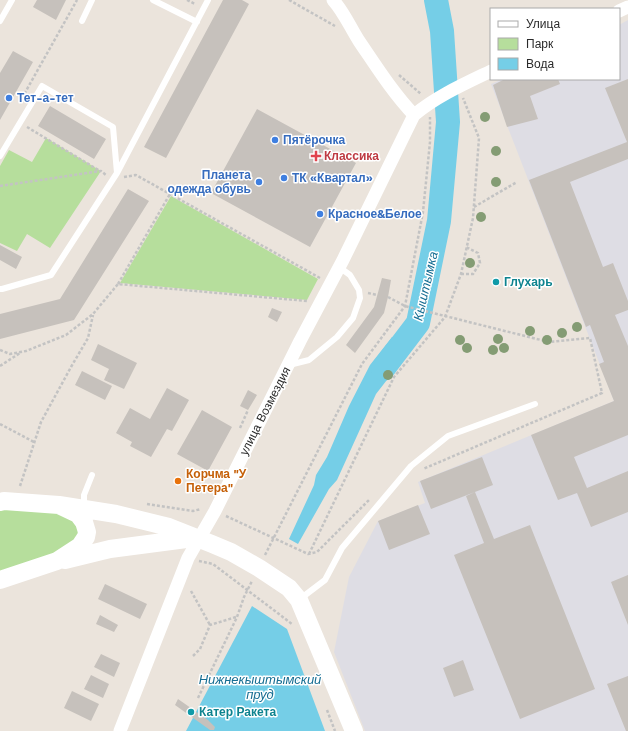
<svg xmlns="http://www.w3.org/2000/svg" width="628" height="731" font-family="'Work Sans',sans-serif">
  <style>
    .industrial { fill: #dedde4 }
    .green { fill: #b6de9c }
    .water { fill: #75cee7 }
    .lines { fill: none; stroke-linecap: round; stroke-linejoin: round }
    .river { stroke: #75cee7; stroke-width: 24 }
    .building { fill: #c6c1bc }
    .path { stroke: #c3c3c3; stroke-width: 2.5; stroke-dasharray: 3 2; stroke-linecap: butt }
    .lane { stroke: #fff; stroke-width: 6 }
    .street { stroke: #fff; stroke-width: 13 }
    .secondary { stroke: #fff; stroke-width: 18 }
    .tree { fill: #849c74 }
    .shop-dot { fill: #3f7fe0; stroke: #fff; stroke-width: 1.5 }
    .health-dot { fill: #e0444e; stroke: #fff; stroke-width: 1.5 }
    .culture-dot { fill: #0f9aa8; stroke: #fff; stroke-width: 1.5 }
    .food-dot { fill: #e8710a; stroke: #fff; stroke-width: 1.5 }
    .labels { text-anchor: middle; stroke-width: 3; stroke-linejoin: round; paint-order: stroke }
    .shop-label { font-size: 12px; font-weight: bold; fill: #366cbe; stroke: #fff; text-anchor: start }
    .health-label { font-size: 12px; font-weight: bold; fill: #be3a42; stroke: #fff; text-anchor: start }
    .culture-label { font-size: 12px; font-weight: bold; fill: #0d838f; stroke: #fff; text-anchor: start }
    .street-label { font-size: 12px; fill: #2a2a2a; stroke: #fff }
    .food-label { font-size: 12px; font-weight: bold; fill: #c56008; stroke: #fff; text-anchor: start }
    .water-label { font-size: 13px; font-style: italic; fill: #156d92; stroke: #fff }
  </style>
  <rect width="100%" height="100%" fill="#ebe4dc"/>
  <path class="industrial" d="M628 20V731H365L334 652 349 577 378 521 425 503 418 482 614 401 491 84 503 79H619V25Z"/>
  <path class="green" d="M46 138 101 171 50 248 27 234 17 251 0 243V166L9 150 32 162Z
    M171 196 318 279 307 300 120 283Z
    M0 507 70 513 81 533 71 547 0 573Z"/>
  <path class="water" d="M392 337 410 348 404 358 376 394 337 480 329 489 298 544 289 539 314 485 316 475 327 457 349 406 370 365Z
    M252 606 287 629 325 731H186Z"/>
  <g class="lines">
    <path class="river" d="M383 369 418 323 439 221 448 122 442 31 436 0"/>
  </g>
  <path class="building" d="M37 0H66L56 20 33 7Z
    M223 0H242L249 4 166 158 144 147Z
    M13 51 33 62 0 120V73Z
    M505 79H558L560 84 530 96 538 119 507 127 493 85Z
    M628 79V159L570 182 603 267 613 263 628 301V310L615 315 628 346V435L574 457 587 488 628 471V512L591 527 577 493 558 500 531 435 614 401 599 364 604 362 590 325 586 327 529 180 627 142 605 88Z
    M50 106 106 139 94 159 38 126Z
    M257 109 356 163 310 247 211 193Z
    M128 189 149 201 74 320 0 339V314L60 299Z
    M0 245 22 257 16 269 0 260Z
    M382 278 391 280 388 297 384 313 355 353 346 345 374 307Z
    M272 308 282 312 277 322 268 317Z
    M98 344 137 363 124 389 104 380 109 369 91 360Z
    M82 371 112 386 105 400 75 385Z
    M167 388 189 400 172 431 167 429 151 457 130 446 132 442 116 433 130 408 150 419Z
    M248 390 257 395 248 410 240 406Z
    M202 410 232 427 208 471 177 454Z
    M482 457 493 485 431 509 420 481Z
    M475 492 494 539 530 525 595 689 520 719 454 555 484 543 466 496Z
    M418 505 430 534 389 550 378 521Z
    M628 575V625L611 582Z
    M105 584 147 604 140 619 98 599Z
    M100 615 118 625 114 632 96 624Z
    M101 654 120 663 114 677 94 667Z
    M463 660 474 690 454 697 443 668Z
    M91 675 109 684 103 698 84 689Z
    M628 676V731H626L607 684Z
    M72 691 99 704 91 721 64 708Z
    M178 699 208 720 215 727 214 730H210L175 705Z"/>
  <g class="lines">
    <path class="path" d="M187 0 195 4
      M289 0 335 26
      M399 75 421 94
      M22 98 77 0
      M27 127 100 171
      M124 177 136 175 320 278
      M0 186 101 171 106 175
      M474 207 517 182
      M461 274H473L480 263 478 253 466 247
      M118 284 170 194
      M368 293 377 295
      M388 297 405 306 549 342 590 338 602 393 423 469
      M0 350 10 354 26 351 66 335 93 314 118 284 307 301
      M0 366 20 353
      M0 424 34 442
      M240 428 248 410
      M20 486 41 422 71 367 88 338 93 315
      M147 504 193 511 201 509
      M226 516 308 554 317 552 369 500
      M309 554 394 377 445 317 461 274 473 218 479 138 463 98
      M265 555 362 364 405 306 423 212 430 142V117
      M199 561 213 564 292 624
      M191 591 210 625
      M193 656 200 649 210 625 236 617
      M198 698 237 617 244 597 252 581
      M327 710 335 731"/>
    <path class="lane" d="M153 0 197 22
      M0 21 12 0
      M82 21 92 0
      M0 156 42 86 113 127 117 173 51 275 2 289H0
      M117 173 208 0
      M289 365 309 360 337 337 353 318 360 298 359 290 350 275 339 267
      M84 507V495L92 475
      M300 599 325 580 342 548 411 466 448 436 535 404"/>
    <path class="street" d="M333 0C344 12 350 27 359 41 376 66 393 93 414 115
      M619 11 628 7
      M120 731 188 558 215 511 300 341 343 260 414 115C437 96 464 84 491 71"/>
    <path class="secondary" d="M0 502 4 501 59 505 78 514 84 522 87 532 86 537 80 546 57 561 0 580
      M59 505 116 514 169 527 212 544 231 552 259 568 289 588 299 600 354 731
      M65 560 110 549 194 538"/>
  </g>
  <g class="tree">
    <circle cx="485" cy="117" r="5"/>
    <circle cx="496" cy="151" r="5"/>
    <circle cx="496" cy="182" r="5"/>
    <circle cx="481" cy="217" r="5"/>
    <circle cx="470" cy="263" r="5"/>
    <circle cx="577" cy="327" r="5"/>
    <circle cx="530" cy="331" r="5"/>
    <circle cx="562" cy="333" r="5"/>
    <circle cx="498" cy="339" r="5"/>
    <circle cx="460" cy="340" r="5"/>
    <circle cx="547" cy="340" r="5"/>
    <circle cx="467" cy="348" r="5"/>
    <circle cx="504" cy="348" r="5"/>
    <circle cx="493" cy="350" r="5"/>
    <circle cx="388" cy="375" r="5"/>
  </g>
  <g class="shop-dot">
    <circle cx="9" cy="98" r="4"/>
    <circle cx="275" cy="140" r="4"/>
    <circle cx="284" cy="178" r="4"/>
    <circle cx="259" cy="182" r="4"/>
    <circle cx="320" cy="214" r="4"/>
  </g>
  <path class="health-dot" d="M314 150h4v4h4v4h-4v4h-4v-4h-4v-4h4z"/>
  <g class="culture-dot">
    <circle cx="496" cy="282" r="4"/>
    <circle cx="191" cy="712" r="4"/>
  </g>
  <circle class="food-dot" cx="178" cy="481" r="4"/>
  <g class="labels">
    <g class="shop-label">
      <text x="17" y="102">Тет-а-тет</text>
      <text x="283" y="144">Пятёрочка</text>
      <text x="251" y="179" text-anchor="end">Планета<tspan x="251" dy="14">одежда обувь</tspan></text>
      <text x="292" y="182">ТК «Квартал»</text>
      <text x="328" y="218">Красное&amp;Белое</text>
    </g>
    <g class="health-label">
      <text x="324" y="160">Классика</text>
    </g>
    <g class="culture-label">
      <text x="504" y="286">Глухарь</text>
      <text x="199" y="716">Катер Ракета</text>
    </g>
    <g class="street-label">
      <text transform="translate(265 411) rotate(-63)" y="4">улица Возмездия</text>
    </g>
    <g class="food-label">
      <text x="186" y="478">Корчма "У<tspan x="186" dy="14">Петера"</tspan></text>
    </g>
    <g class="water-label">
      <text transform="translate(425 286) rotate(-77)" y="5">Кыштымка</text>
      <text x="260" y="684">Нижнекыштымский<tspan x="260" dy="15">пруд</tspan></text>
    </g>
  </g>
  <rect x="490" y="8" width="130" height="72" fill="#ffffff" stroke="#aaaaaa"/>
  <rect x="498" y="21" width="20" height="6" fill="#ffffff" stroke="#aaaaaa"/>
  <text x="526" y="28" font-size="12" fill="#2a2a2a">Улица</text>
  <rect x="498" y="38" width="20" height="12" fill="#b6de9c" stroke="#aaaaaa"/>
  <text x="526" y="48" font-size="12" fill="#2a2a2a">Парк</text>
  <rect x="498" y="58" width="20" height="12" fill="#75cee7" stroke="#aaaaaa"/>
  <text x="526" y="68" font-size="12" fill="#2a2a2a">Вода</text>
</svg>
